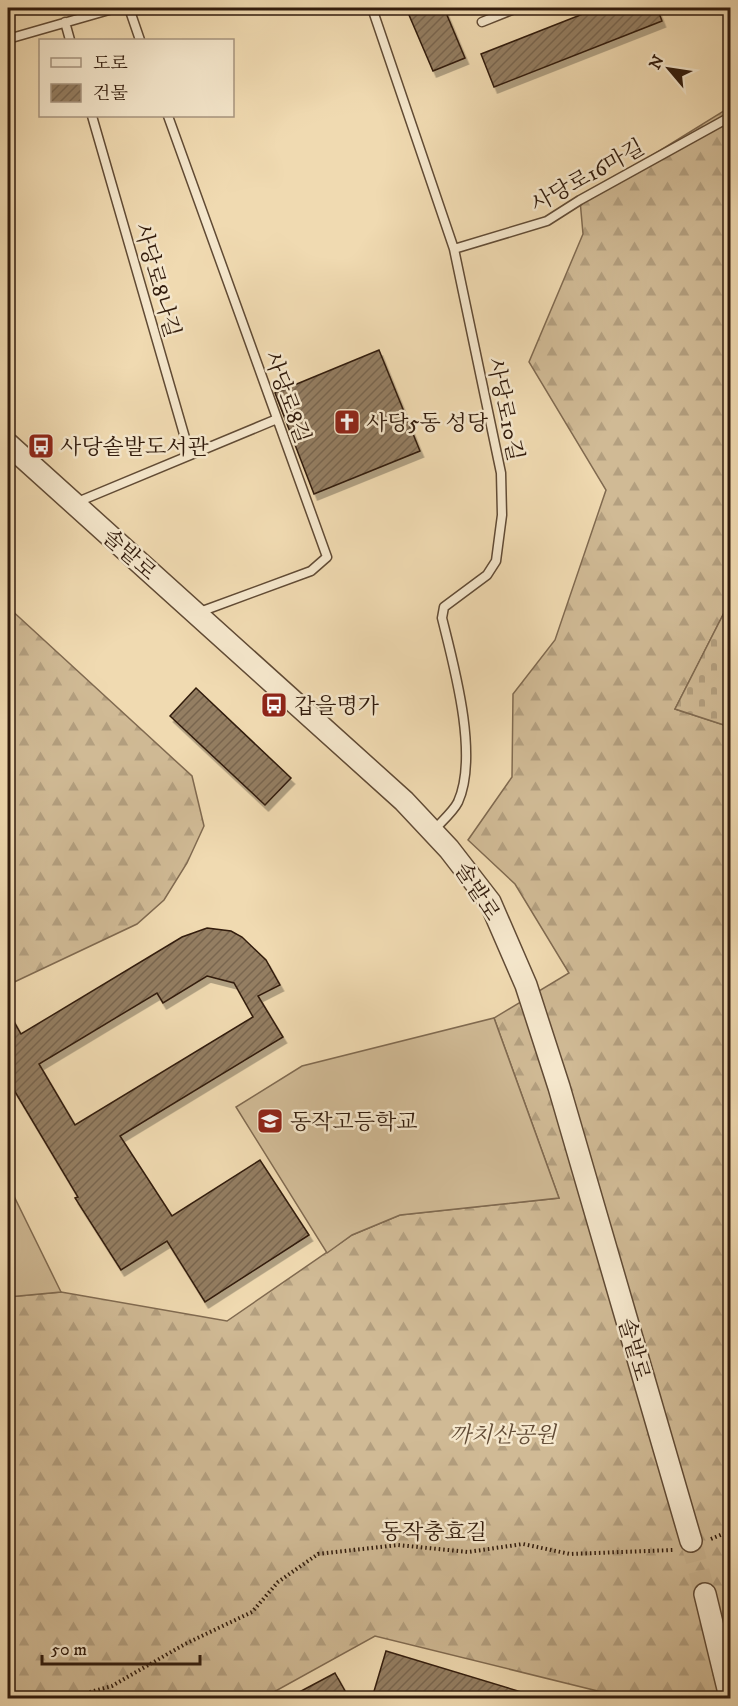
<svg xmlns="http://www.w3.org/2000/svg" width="738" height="1706" font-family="'IM FELL DW Pica','Noto Serif KR',serif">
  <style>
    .forest { fill: url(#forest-firs); stroke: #806a50; stroke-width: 1.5 }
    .cemetery { fill: url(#cemetery-stones); stroke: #806a50; stroke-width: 1.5 }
    .garden { fill: #d0ba95; stroke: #806a50; stroke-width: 1.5 }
    .building { fill: url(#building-hatch); stroke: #311b0c; stroke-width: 1.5; fill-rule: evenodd; filter: url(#shadow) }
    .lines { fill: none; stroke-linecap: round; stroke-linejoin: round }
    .tertiary-tunnel { stroke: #cab490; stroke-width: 21; stroke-dasharray: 21 10; stroke-linecap: butt }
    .service-casing { stroke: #614b35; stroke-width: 11 }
    .tertiary-casing { stroke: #614b35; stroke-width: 24 }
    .path { stroke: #311b0c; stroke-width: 4; stroke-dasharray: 1.5 3; stroke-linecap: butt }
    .service { stroke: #f5e7cc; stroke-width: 8 }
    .tertiary { stroke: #f5e7cc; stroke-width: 21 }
    .labels { text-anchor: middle; stroke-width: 5; stroke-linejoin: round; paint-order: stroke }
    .street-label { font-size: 22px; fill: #311b0c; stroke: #f5e7cc }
    .poi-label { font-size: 22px; fill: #311b0c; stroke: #f5e7cc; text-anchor: start }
    .park-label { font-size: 22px; font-style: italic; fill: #614b35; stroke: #f5e7cc }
  </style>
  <defs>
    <pattern id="forest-firs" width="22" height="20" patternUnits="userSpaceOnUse" patternTransform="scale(1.5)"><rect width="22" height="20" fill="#d0ba95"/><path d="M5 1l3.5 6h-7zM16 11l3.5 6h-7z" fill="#b39f7f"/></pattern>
    <pattern id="cemetery-stones" width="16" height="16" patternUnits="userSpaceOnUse" patternTransform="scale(1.5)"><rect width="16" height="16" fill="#d0ba95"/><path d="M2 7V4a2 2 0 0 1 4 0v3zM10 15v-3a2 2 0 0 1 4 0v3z" fill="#b39f7f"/></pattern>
    <pattern id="building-hatch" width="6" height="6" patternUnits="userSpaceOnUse" patternTransform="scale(1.5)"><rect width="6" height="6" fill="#947e62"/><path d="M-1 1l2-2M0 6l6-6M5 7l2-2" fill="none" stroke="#79664f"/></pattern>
    <filter id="shadow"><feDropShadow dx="3.5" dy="6" stdDeviation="0" flood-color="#0004"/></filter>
  </defs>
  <rect width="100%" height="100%" fill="#f0dab1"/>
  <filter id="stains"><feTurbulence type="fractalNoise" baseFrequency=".00333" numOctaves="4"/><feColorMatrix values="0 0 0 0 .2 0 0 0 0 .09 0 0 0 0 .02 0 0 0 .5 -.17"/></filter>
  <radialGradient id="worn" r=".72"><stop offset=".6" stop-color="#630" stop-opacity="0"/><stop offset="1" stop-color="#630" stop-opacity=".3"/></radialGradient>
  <path class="forest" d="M730 107V601L675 709 730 727V1698H626L375 1636 263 1698H8V1297L61 1292 227 1321 352 1235 400 1215 559 1198 494 1018 569 973 515 884 468 840 512 777 513 694 555 640 606 490 529 362 583 234 580 200Z
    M8 607 192 776 204 826 187 863 164 900 137 924 8 985Z"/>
  <path class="cemetery" d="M730 601V727L675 709Z"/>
  <path class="garden" d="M494 1018 559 1198 400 1215 352 1235 327 1253 236 1107 302 1066Z
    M8 1184 61 1292 8 1297Z"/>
  <path class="building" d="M406 8H444L465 58 433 71Z
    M598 8H657L662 21 494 87 481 54Z
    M379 350 420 451 314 494 275 393Z
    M196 688 291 778 265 805 170 716Z
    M207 928 231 931 242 937 266 960 280 985 258 996 283 1037 120 1136 172 1216 260 1160 309 1235 205 1302 167 1241 121 1270 75 1198 78 1197 8 1080V1011L21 1034 182 937ZM207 976 234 983 253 1017 75 1125 39 1064 157 993 163 1003Z
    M386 1651 528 1694 527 1698H372Z
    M335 1673 349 1698H288Z"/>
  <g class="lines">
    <path class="tertiary-tunnel" d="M691 1541 705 1594"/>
    <defs>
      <path id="service" d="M129 8 140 40
        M372 8 454 249 501 473 502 515 496 561 487 575 444 607 442 618C454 666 479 756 458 802 453 812 441 822 434 830
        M65 22 70 40
        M482 22 517 8
        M8 39 116 8
        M92 116 190 455
        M168 116 327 557 311 571 197 613
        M454 249 547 221 580 200 730 117
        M75 503 277 419"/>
      <path id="tertiary" d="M8 444 404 801 449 849 490 902 526 985 559 1087 691 1541
        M705 1594 730 1697"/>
    </defs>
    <use href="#service" class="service-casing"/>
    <use href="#tertiary" class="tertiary-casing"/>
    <path class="path" d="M711 1539 730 1531
      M68 1698 112 1686 185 1644 252 1612 278 1582 318 1554 398 1545 468 1552 523 1544 570 1554 673 1550"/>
    <use href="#service" class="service"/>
    <use href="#tertiary" class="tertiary"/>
  </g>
  <defs>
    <symbol id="church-square" viewBox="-11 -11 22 22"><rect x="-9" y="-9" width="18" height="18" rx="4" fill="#8f2418" stroke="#f5e7cc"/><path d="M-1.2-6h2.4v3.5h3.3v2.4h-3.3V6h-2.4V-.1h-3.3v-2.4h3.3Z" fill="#fff"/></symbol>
    <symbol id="bus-square" viewBox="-11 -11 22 22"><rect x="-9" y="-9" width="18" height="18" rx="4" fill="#8f2418" stroke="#f5e7cc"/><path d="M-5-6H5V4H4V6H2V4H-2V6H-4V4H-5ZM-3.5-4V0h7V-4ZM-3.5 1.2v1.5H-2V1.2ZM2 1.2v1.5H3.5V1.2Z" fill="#fff"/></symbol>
    <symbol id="school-square" viewBox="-11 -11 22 22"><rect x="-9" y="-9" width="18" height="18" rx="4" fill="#8f2418" stroke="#f5e7cc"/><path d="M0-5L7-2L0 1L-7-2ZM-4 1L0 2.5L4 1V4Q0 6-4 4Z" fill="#fff"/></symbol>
  </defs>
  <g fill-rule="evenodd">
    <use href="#church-square" x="332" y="407" width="30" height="30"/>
    <use href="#bus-square" x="26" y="431" width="30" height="30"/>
    <use href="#bus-square" x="259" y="690" width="30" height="30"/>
    <use href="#school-square" x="255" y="1106" width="30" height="30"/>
  </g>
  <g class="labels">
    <g class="street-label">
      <text transform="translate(587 175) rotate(-29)" y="8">사당로16마길</text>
      <text transform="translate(158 280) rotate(74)" y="8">사당로8나길</text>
      <text transform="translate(288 397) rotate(70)" y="8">사당로8길</text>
      <text transform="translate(506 409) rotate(78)" y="8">사당로10길</text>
      <text transform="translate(130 554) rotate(42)" y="8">솔밭로</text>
      <text transform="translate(478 891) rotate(57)" y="8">솔밭로</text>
      <text transform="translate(635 1349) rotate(74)" y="8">솔밭로</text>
      <text x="434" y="1539">동작충효길</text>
    </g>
    <g class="poi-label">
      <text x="366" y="430">사당5동 성당</text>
      <text x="60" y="454">사당솥발도서관</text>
      <text x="294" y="713">갑을명가</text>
      <text x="290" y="1129">동작고등학교</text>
    </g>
    <g class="park-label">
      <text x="503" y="1442">까치산공원</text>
    </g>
  </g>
  <rect width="738" height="1706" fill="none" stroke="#f0dab1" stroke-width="30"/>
  <rect x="9" y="9" width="720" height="1688" fill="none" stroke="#311b0c" stroke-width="3"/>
  <rect x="15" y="15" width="708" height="1676" fill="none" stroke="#311b0c" stroke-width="1.5"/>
  <rect x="39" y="39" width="195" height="78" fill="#f5e7cc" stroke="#a7957f" stroke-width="1.5"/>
  <rect x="51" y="58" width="30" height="9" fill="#f5e7cc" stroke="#a7957f" stroke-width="1.5"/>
  <text x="93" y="69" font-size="18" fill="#311b0c">도로</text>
  <rect x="51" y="84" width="30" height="18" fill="url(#building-hatch)" stroke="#a7957f" stroke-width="1.5"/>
  <text x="93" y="99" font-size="18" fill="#311b0c">건물</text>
  <g transform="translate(669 69) rotate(299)" stroke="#f5e7cc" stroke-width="4.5" paint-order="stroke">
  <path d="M0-4.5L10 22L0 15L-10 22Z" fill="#311b0c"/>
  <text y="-9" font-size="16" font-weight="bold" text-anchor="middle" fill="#311b0c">N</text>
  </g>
  <path d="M42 1655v9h158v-9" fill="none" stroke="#311b0c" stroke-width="3"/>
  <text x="51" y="1655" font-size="18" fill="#311b0c" stroke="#f5e7cc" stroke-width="4.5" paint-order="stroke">50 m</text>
  <rect width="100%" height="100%" filter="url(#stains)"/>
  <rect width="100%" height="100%" fill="url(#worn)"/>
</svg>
